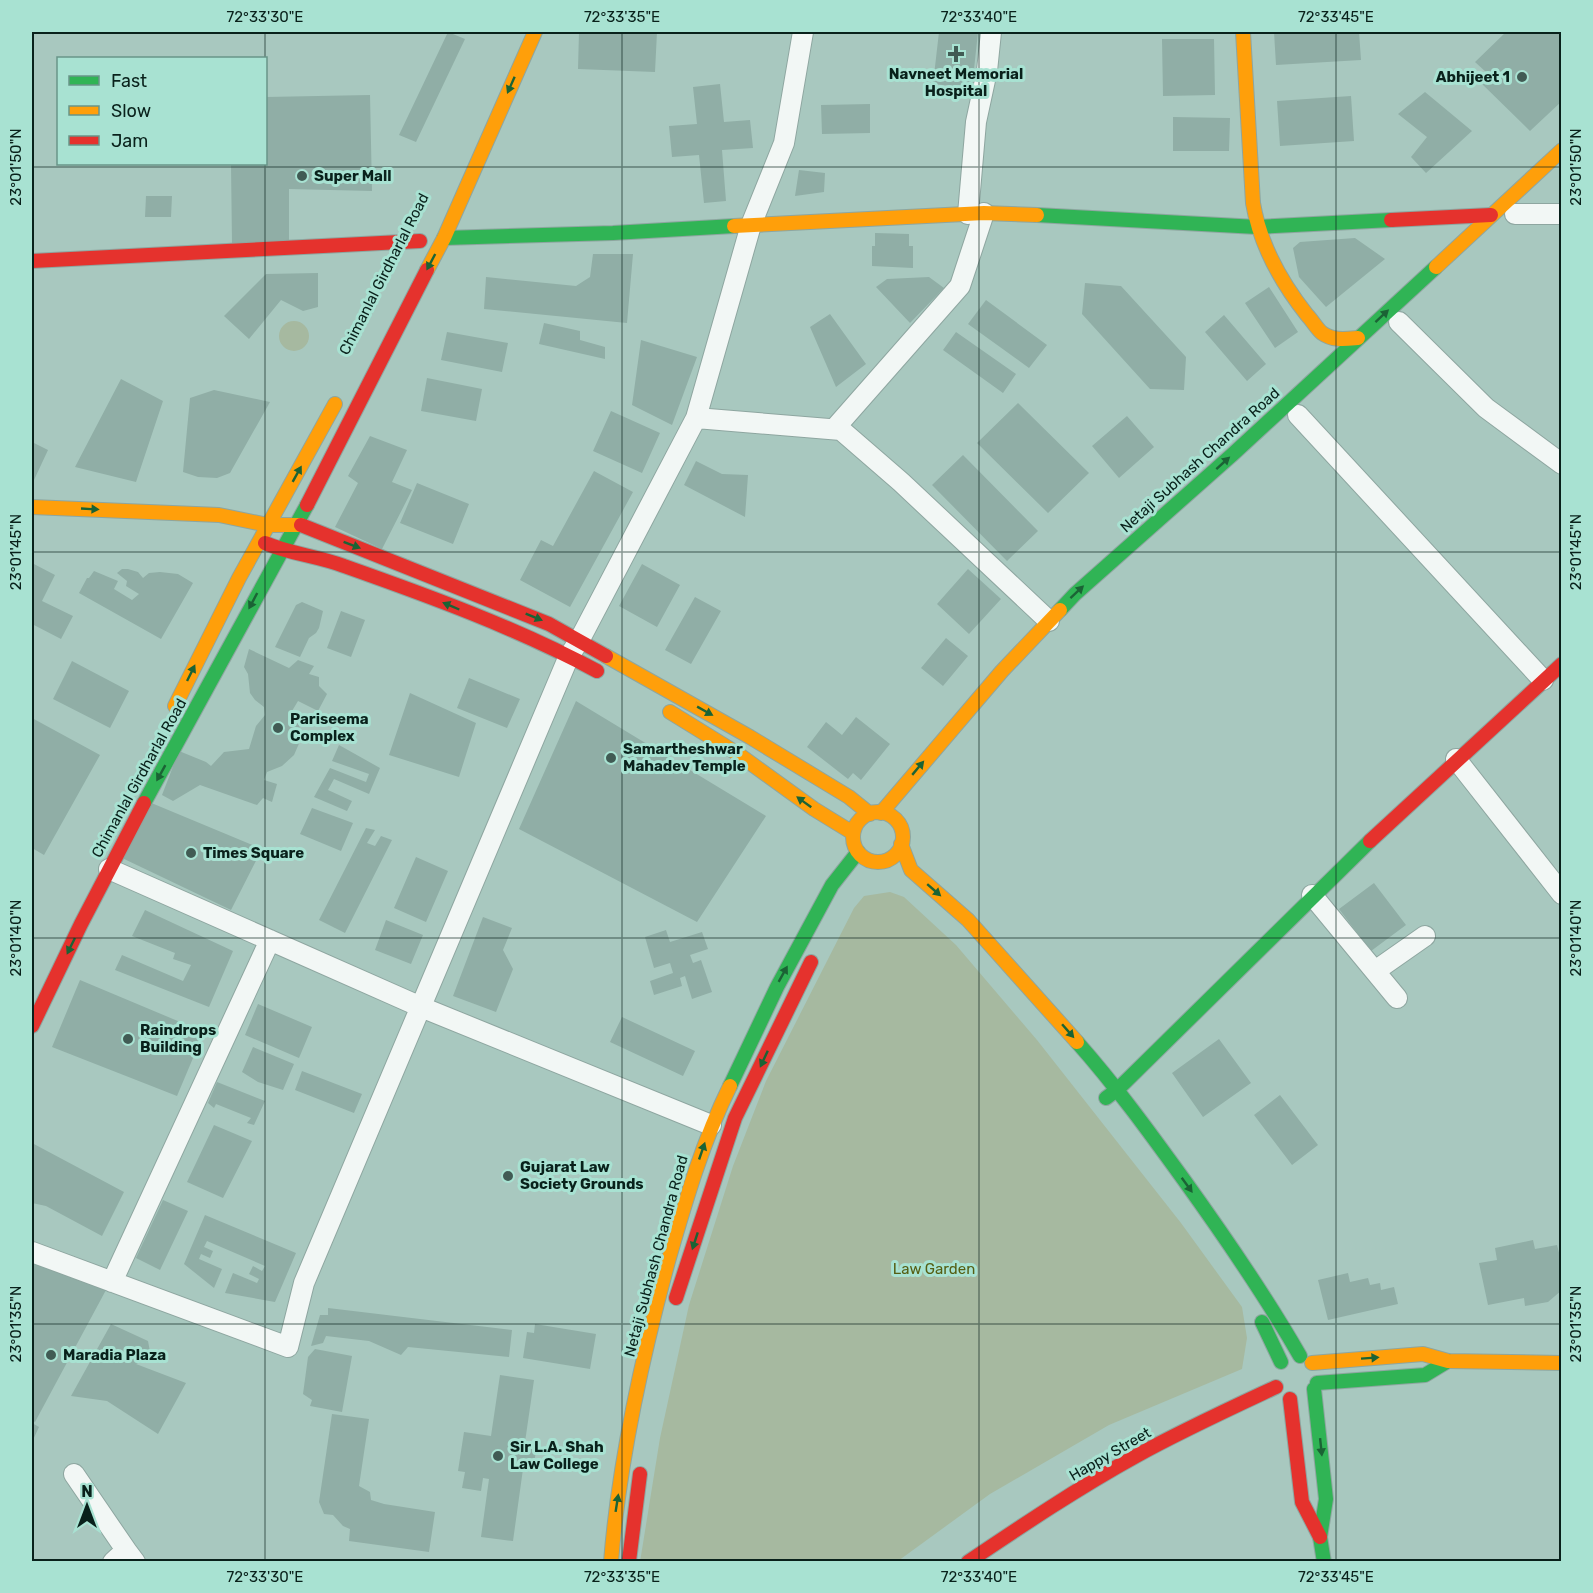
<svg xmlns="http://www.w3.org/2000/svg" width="1593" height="1593" font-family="Rubik,sans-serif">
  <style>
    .green { fill: #a6b9a0 }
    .building { fill: #90aea6 }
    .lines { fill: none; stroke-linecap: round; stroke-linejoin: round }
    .street-casing { stroke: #8ea6a0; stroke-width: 22 }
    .fast-casing { stroke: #8ea6a0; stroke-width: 16 }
    .slow-casing { stroke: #8ea6a0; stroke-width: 16 }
    .jam-casing { stroke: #8ea6a0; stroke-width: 16 }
    .street { stroke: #f2f7f5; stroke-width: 20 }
    .fast { stroke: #30b455; stroke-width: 14 }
    .slow { stroke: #ff9f0a; stroke-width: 14 }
    .jam { stroke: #e5322d; stroke-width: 14 }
    .oneway { fill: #1b6335 }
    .ticks { fill: none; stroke: #09211b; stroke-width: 1.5; stroke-opacity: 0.45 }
    .poi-dot { fill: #415b54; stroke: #a8e2d2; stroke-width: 2 }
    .labels { text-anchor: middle; stroke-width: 6; stroke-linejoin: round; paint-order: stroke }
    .poi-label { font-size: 15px; font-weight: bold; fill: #09211b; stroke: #a8e2d2; text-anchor: start }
    .street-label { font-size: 15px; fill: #09211b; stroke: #a8e2d2 }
    .park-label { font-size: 15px; fill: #555e13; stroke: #a8e2d2 }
    .neatline { fill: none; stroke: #09211b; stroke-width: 2 }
    .ticks-label { font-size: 15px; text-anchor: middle; fill: #09211b }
  </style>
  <rect width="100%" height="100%" fill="#a8c8bf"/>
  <path class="green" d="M279 336a15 15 0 1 1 30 0a15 15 0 1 1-30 0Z
    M890 892 904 897 956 945 1037 1040 1181 1223 1242 1307 1247 1338 1242 1369 1109 1425 990 1494 898 1561 640 1562 660 1438 689 1305 733 1166 766 1081 854 908 864 896Z"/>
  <path class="building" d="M448 32 465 39 416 142 399 135Z
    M579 32H657L655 72 578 69Z
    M939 32H978L972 88 933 84Z
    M1274 32H1359L1361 60 1276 65Z
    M1506 32H1562V101L1530 131 1480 82 1487 73 1475 62Z
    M1162 39H1214L1215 95 1163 96Z
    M720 84 724 122 750 120 753 148 722 150 726 201 704 203 699 155 672 157 669 126 697 124 693 87Z
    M1425 92 1472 131 1426 173 1411 157 1427 137 1398 114Z
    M370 95 372 191 289 189V242L232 244 231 164H266V97Z
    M1351 96 1354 141 1280 146 1277 101Z
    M870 104V133L822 134 821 105Z
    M1173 117 1230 118 1229 151H1173Z
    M799 170 825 173 824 192 795 196Z
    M146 196H172L171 217H145Z
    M875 233 909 234V246H913V268L872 266V246H875Z
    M1355 238 1385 259 1326 307 1299 277 1293 248 1300 242Z
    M593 254H633L627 323 484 309 486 277 576 286 590 277Z
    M318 273V307L303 311 281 300 249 339 224 316 266 274Z
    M929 277 944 288 910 323 876 287 887 279Z
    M1085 283 1121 286 1186 357 1184 390 1150 389 1082 314Z
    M1269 287 1298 332 1275 348 1245 303Z
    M986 300 1047 345 1029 368 968 324Z
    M830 314 866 364 836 387 810 327Z
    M1224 315 1266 364 1247 381 1205 332Z
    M544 323 580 331V340L605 347V359L539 344Z
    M447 332 508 343 502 372 441 360Z
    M956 332 1016 374 1003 393 943 350Z
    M641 340 697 357 672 425 632 405Z
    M427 378 482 389 476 421 421 411Z
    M121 379 163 401 136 482 75 467Z
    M214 390 270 402 230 473 217 478 198 477 183 472 190 398Z
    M1018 403 1089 473 1048 513 977 443Z
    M611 411 660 433 642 473 593 451Z
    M1127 416 1154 447 1119 478 1092 446Z
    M370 436 407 450 392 482 412 490 382 549 335 527 358 483 348 476Z
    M32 442 48 450 34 480 32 479Z
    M963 455 1038 531 1007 561 932 485Z
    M696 461 722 474 748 475 745 517 684 485Z
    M594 471 633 492 570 607 520 580 541 540 553 546Z
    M417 483 469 504 453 544 400 523Z
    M32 563 55 575 42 601 73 616 61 639 32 624Z
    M642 564 680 585 657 627 619 606Z
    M128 569 138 572 143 578 149 573 160 572 178 574 193 583 161 639 79 593 87 578H89L94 571 118 581 114 589 132 600 139 594 126 586 127 581 117 573 122 569Z
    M968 569 1001 599 969 634 937 604Z
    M695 597 721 611 691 664 665 650Z
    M302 602 323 611 319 628 316 633 309 638 300 657 275 647 296 605Z
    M341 611 365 620 351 657 327 648Z
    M946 638 968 656 943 686 921 668Z
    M249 649 289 668 298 660 314 666 309 674 319 677V686L327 694 318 711 298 701 292 711 298 716 301 739 294 755 282 766 267 772 264 780 277 784 272 802 263 798 257 805 200 785 173 801 162 795 179 751 206 762 211 766 224 752 249 749 256 726 265 715 264 707 255 700 250 693 248 674 244 667Z
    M72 661 129 691 110 728 53 699Z
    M469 678 520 699 507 728 457 708Z
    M410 693 476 723 459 777 389 755Z
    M576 701 766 816 697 922 519 829Z
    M856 717 890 744 861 780 853 773 848 779 807 747 826 722 842 735Z
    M32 718 100 755 44 855 32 848Z
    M339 745 380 768 369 794 334 779 328 790 352 801 347 811 314 797 330 768 366 782 369 774 332 761Z
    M149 802 262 849 231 910 120 857Z
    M312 808 353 823 341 851 300 834Z
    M366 828 375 830 367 843 375 846 381 836 392 840 345 933 319 920Z
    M416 857 448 871 426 922 394 908Z
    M1374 883 1406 925 1371 951 1339 909Z
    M145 910 233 951 209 1007 115 970 122 955 183 981 191 965 173 959 175 953 132 936Z
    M483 917 512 928 503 950 513 969 496 1012 453 996Z
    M386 920 423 935 411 964 375 950Z
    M666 930 670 942 702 932 708 949 690 955 693 963 701 960 712 992 692 999 685 976 680 978 682 986 654 995 650 981 673 973 670 963 654 968 645 937Z
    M80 980 204 1032 177 1096 52 1047Z
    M258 1004 312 1027 299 1058 245 1035Z
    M622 1017 695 1051 683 1076 610 1042Z
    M1219 1039 1251 1083 1203 1117 1172 1073Z
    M253 1047 294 1064 283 1090 258 1082 242 1072Z
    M302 1071 362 1094 354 1113 295 1090Z
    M217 1082 265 1101 254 1125 247 1123 251 1118 216 1104 214 1108 208 1103Z
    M1280 1095 1318 1145 1292 1165 1254 1115Z
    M214 1125 252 1141 223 1198 187 1182Z
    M32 1143 124 1192 102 1236 46 1206 32 1203Z
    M163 1200 188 1211 160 1270 136 1258Z
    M205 1215 296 1253 275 1302 225 1293 233 1273 257 1283 259 1279 249 1274 253 1266 262 1271 265 1266 207 1241 204 1247 213 1251 210 1258 201 1254 199 1259 222 1269 214 1288 184 1264Z
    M1533 1240 1535 1249 1557 1245 1562 1264V1290L1548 1302 1525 1306 1524 1298 1488 1305 1479 1263 1497 1260 1495 1248Z
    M32 1259 106 1290 35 1422 32 1420Z
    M1348 1273 1350 1282 1368 1278 1370 1285 1380 1283 1381 1290 1394 1287 1398 1304 1328 1320 1318 1280Z
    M328 1308 512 1330 509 1357 408 1347 401 1355 369 1341 326 1336 323 1343 311 1346 320 1315H328Z
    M111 1324 148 1341 151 1357 136 1364 186 1383 158 1434 107 1401 71 1396Z
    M535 1324 596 1334 590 1369 523 1358 527 1332 534 1333Z
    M315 1349 352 1356 342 1412 310 1406 312 1400 303 1394 308 1357Z
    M500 1375 534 1380 525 1442 537 1444 533 1470 523 1469 513 1541 481 1537 489 1479 483 1478 481 1491 462 1488 465 1472 458 1471 464 1432 491 1436Z
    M332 1414 369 1419 359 1486 370 1492 371 1500 384 1504 435 1512 429 1552 349 1541 350 1529 343 1526 333 1515 324 1514 319 1502Z
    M32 1423 39 1427 32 1442Z"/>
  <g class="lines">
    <defs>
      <path id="street" d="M968 214 976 122 987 71 991 32
        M1515 214H1562
        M1399 322 1486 408 1562 464
        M1298 415 1543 680
        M696 418 841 430 901 482 1049 621
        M835 428 960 286 984 213
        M1456 759 1562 894
        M109 869 421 1007 711 1125
        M1312 895 1397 998
        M1375 971 1425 936
        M32 1252 288 1347 304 1283 569 656 579 641 696 418 751 225 784 143 803 32
        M112 1282 270 940
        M74 1474 126 1550
        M113 1562 126 1550 135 1562"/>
      <path id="fast" d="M1037 215 1257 227 1391 220
        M444 238 613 233 734 226
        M1060 610 1075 594 1233 454 1436 267
        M144 803 307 505
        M1077 1042C1116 1086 1150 1133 1184 1180 1225 1237 1265 1295 1300 1356
        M730 1086 777 987 832 885 858 852
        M1106 1098 1118 1089 1370 841
        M1262 1322 1281 1362
        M1317 1383 1425 1375 1448 1361
        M1314 1389 1326 1499 1320 1537 1324 1562"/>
      <path id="slow" d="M1243 32 1253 203C1260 245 1281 282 1307 315 1312 320 1317 329 1322 333 1333 341 1346 339 1358 338
        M734 226 984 213 1037 215
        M1436 267 1562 150
        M427 270 444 238 535 32
        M32 507 219 515 268 525H301
        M606 656 750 737 849 797 870 814
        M175 706 239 578 335 404
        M670 712 738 754 814 809 853 833
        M853 837a25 25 0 1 1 50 0a25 25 0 1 1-50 0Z
        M881 813 1002 671 1060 610
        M901 844 911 870 968 920 1077 1042
        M1312 1363 1423 1354 1448 1361 1562 1363
        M611 1562C619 1460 642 1357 669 1258 686 1199 703 1141 730 1086"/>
      <path id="jam" d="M1391 220 1491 215
        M32 261 420 241
        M307 505 427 270
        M301 525 549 624 606 656
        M265 543C290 554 318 556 344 566 429 596 517 628 597 671
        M1370 841 1562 664
        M32 1026 81 924 144 803
        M676 1298 735 1118 811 962
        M1290 1399 1302 1502 1320 1537
        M629 1561 640 1474
        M968 1562C1023 1525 1078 1488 1136 1456 1181 1431 1229 1409 1276 1387"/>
    </defs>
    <use href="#street" class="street-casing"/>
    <use href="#fast" class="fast-casing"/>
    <use href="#slow" class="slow-casing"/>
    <use href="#jam" class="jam-casing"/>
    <use href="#street" class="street"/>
    <use href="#fast" class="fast"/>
    <use href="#slow" class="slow"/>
    <use href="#jam" class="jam"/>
  </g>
  <defs><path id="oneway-solid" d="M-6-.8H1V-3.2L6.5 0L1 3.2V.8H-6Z" transform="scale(1.5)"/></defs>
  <g class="oneway">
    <use href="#oneway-solid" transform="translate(511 85) rotate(114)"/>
    <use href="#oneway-solid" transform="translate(431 262) rotate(118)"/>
    <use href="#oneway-solid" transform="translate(1382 316) rotate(-43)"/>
    <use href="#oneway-solid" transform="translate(1223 463) rotate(-42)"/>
    <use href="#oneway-solid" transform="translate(297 474) rotate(-61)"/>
    <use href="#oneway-solid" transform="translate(90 509) rotate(3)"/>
    <use href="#oneway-solid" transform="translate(352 545) rotate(21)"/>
    <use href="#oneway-solid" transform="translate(1077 592) rotate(-43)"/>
    <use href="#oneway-solid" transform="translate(253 601) rotate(118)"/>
    <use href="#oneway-solid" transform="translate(451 606) rotate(-157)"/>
    <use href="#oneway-solid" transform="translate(534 617) rotate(22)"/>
    <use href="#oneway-solid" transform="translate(191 673) rotate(-64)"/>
    <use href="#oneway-solid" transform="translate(705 711) rotate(29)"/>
    <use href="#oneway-solid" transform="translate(918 768) rotate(-50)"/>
    <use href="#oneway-solid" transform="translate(161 773) rotate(119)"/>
    <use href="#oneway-solid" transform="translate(804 802) rotate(-144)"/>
    <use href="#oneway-solid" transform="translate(934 890) rotate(41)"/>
    <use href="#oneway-solid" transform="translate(71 946) rotate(116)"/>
    <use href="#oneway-solid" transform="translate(783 974) rotate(-61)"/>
    <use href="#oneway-solid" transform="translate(1068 1031) rotate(49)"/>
    <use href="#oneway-solid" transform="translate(764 1059) rotate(115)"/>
    <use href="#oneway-solid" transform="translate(702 1151) rotate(-71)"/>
    <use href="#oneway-solid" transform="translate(1187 1185) rotate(54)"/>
    <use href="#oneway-solid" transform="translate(695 1241) rotate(108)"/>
    <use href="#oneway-solid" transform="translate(1370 1358) rotate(-4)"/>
    <use href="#oneway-solid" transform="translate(1321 1447) rotate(84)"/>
    <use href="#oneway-solid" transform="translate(617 1503) rotate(-81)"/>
  </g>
  <path class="ticks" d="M265 32V58M622 32V1562M979 32V1562M1336 32V1562M265 164V1562M32 167H1562M32 552H1562M32 938H1562M32 1324H1562"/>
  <g class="poi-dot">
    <path d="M953 45h6v6h6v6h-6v6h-6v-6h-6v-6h6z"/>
    <circle cx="1522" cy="77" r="6"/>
    <circle cx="302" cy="176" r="6"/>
    <circle cx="278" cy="728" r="6"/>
    <circle cx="611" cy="758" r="6"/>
    <circle cx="191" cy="853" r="6"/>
    <circle cx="128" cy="1039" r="6"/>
    <circle cx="508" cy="1176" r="6"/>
    <circle cx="51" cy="1355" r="6"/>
    <circle cx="498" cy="1456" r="6"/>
  </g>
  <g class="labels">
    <g class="poi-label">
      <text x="956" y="79" text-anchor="middle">Navneet Memorial<tspan x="956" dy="17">Hospital</tspan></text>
      <text x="1510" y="82" text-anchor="end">Abhijeet 1</text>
      <text x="314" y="181">Super Mall</text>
      <text x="290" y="724">Pariseema<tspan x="290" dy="17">Complex</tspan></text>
      <text x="623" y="754">Samartheshwar<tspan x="623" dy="17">Mahadev Temple</tspan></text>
      <text x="203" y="858">Times Square</text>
      <text x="140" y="1035">Raindrops<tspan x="140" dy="17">Building</tspan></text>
      <text x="520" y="1172">Gujarat Law<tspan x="520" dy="17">Society Grounds</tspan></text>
      <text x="63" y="1360">Maradia Plaza</text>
      <text x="510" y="1452">Sir L.A. Shah<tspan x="510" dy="17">Law College</tspan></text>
    </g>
    <g class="street-label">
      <text transform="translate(384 274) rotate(-63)" y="5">Chimanlal Girdharlal Road</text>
      <text transform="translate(1200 460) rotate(-42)" y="5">Netaji Subhash Chandra Road</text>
      <text transform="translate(139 778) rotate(-61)" y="5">Chimanlal Girdharlal Road</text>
      <text transform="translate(656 1256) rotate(-75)" y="5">Netaji Subhash Chandra Road</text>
      <text transform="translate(1110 1454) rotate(-30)" y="5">Happy Street</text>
    </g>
    <g class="park-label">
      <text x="934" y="1274">Law Garden</text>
    </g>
  </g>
  <rect width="1593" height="1593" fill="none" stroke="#a8e2d2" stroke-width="66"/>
  <rect x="57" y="57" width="210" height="108" fill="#a8e2d2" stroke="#689589" stroke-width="1.5"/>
  <rect x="69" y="76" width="30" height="9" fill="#30b455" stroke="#689589" stroke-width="1.5"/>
  <text x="111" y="87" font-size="18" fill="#09211b">Fast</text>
  <rect x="69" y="106" width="30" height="9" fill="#ff9f0a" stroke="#689589" stroke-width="1.5"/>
  <text x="111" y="117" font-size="18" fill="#09211b">Slow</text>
  <rect x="69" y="136" width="30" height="9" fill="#e5322d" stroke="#689589" stroke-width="1.5"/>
  <text x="111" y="147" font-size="18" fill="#09211b">Jam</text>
  <g transform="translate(87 1506)" stroke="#a8e2d2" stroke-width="4.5" paint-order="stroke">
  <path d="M0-4.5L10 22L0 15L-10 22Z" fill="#09211b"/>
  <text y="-9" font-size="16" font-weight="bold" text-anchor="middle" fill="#09211b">N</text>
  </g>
  <rect x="33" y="33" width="1527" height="1527" class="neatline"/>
  <g class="ticks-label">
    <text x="265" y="22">72°33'30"E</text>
    <text x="622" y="22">72°33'35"E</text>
    <text x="979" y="22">72°33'40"E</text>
    <text x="1336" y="22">72°33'45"E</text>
    <text transform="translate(16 167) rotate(-90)" y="5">23°01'50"N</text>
    <text transform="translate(1576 167) rotate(-90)" y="5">23°01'50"N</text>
    <text transform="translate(16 552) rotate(-90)" y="5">23°01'45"N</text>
    <text transform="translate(1576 552) rotate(-90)" y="5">23°01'45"N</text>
    <text transform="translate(16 938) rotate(-90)" y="5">23°01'40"N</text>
    <text transform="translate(1576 938) rotate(-90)" y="5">23°01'40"N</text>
    <text transform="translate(16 1324) rotate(-90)" y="5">23°01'35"N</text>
    <text transform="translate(1576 1324) rotate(-90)" y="5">23°01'35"N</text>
    <text x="265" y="1582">72°33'30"E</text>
    <text x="622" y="1582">72°33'35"E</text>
    <text x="979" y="1582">72°33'40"E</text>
    <text x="1336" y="1582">72°33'45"E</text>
  </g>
</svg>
